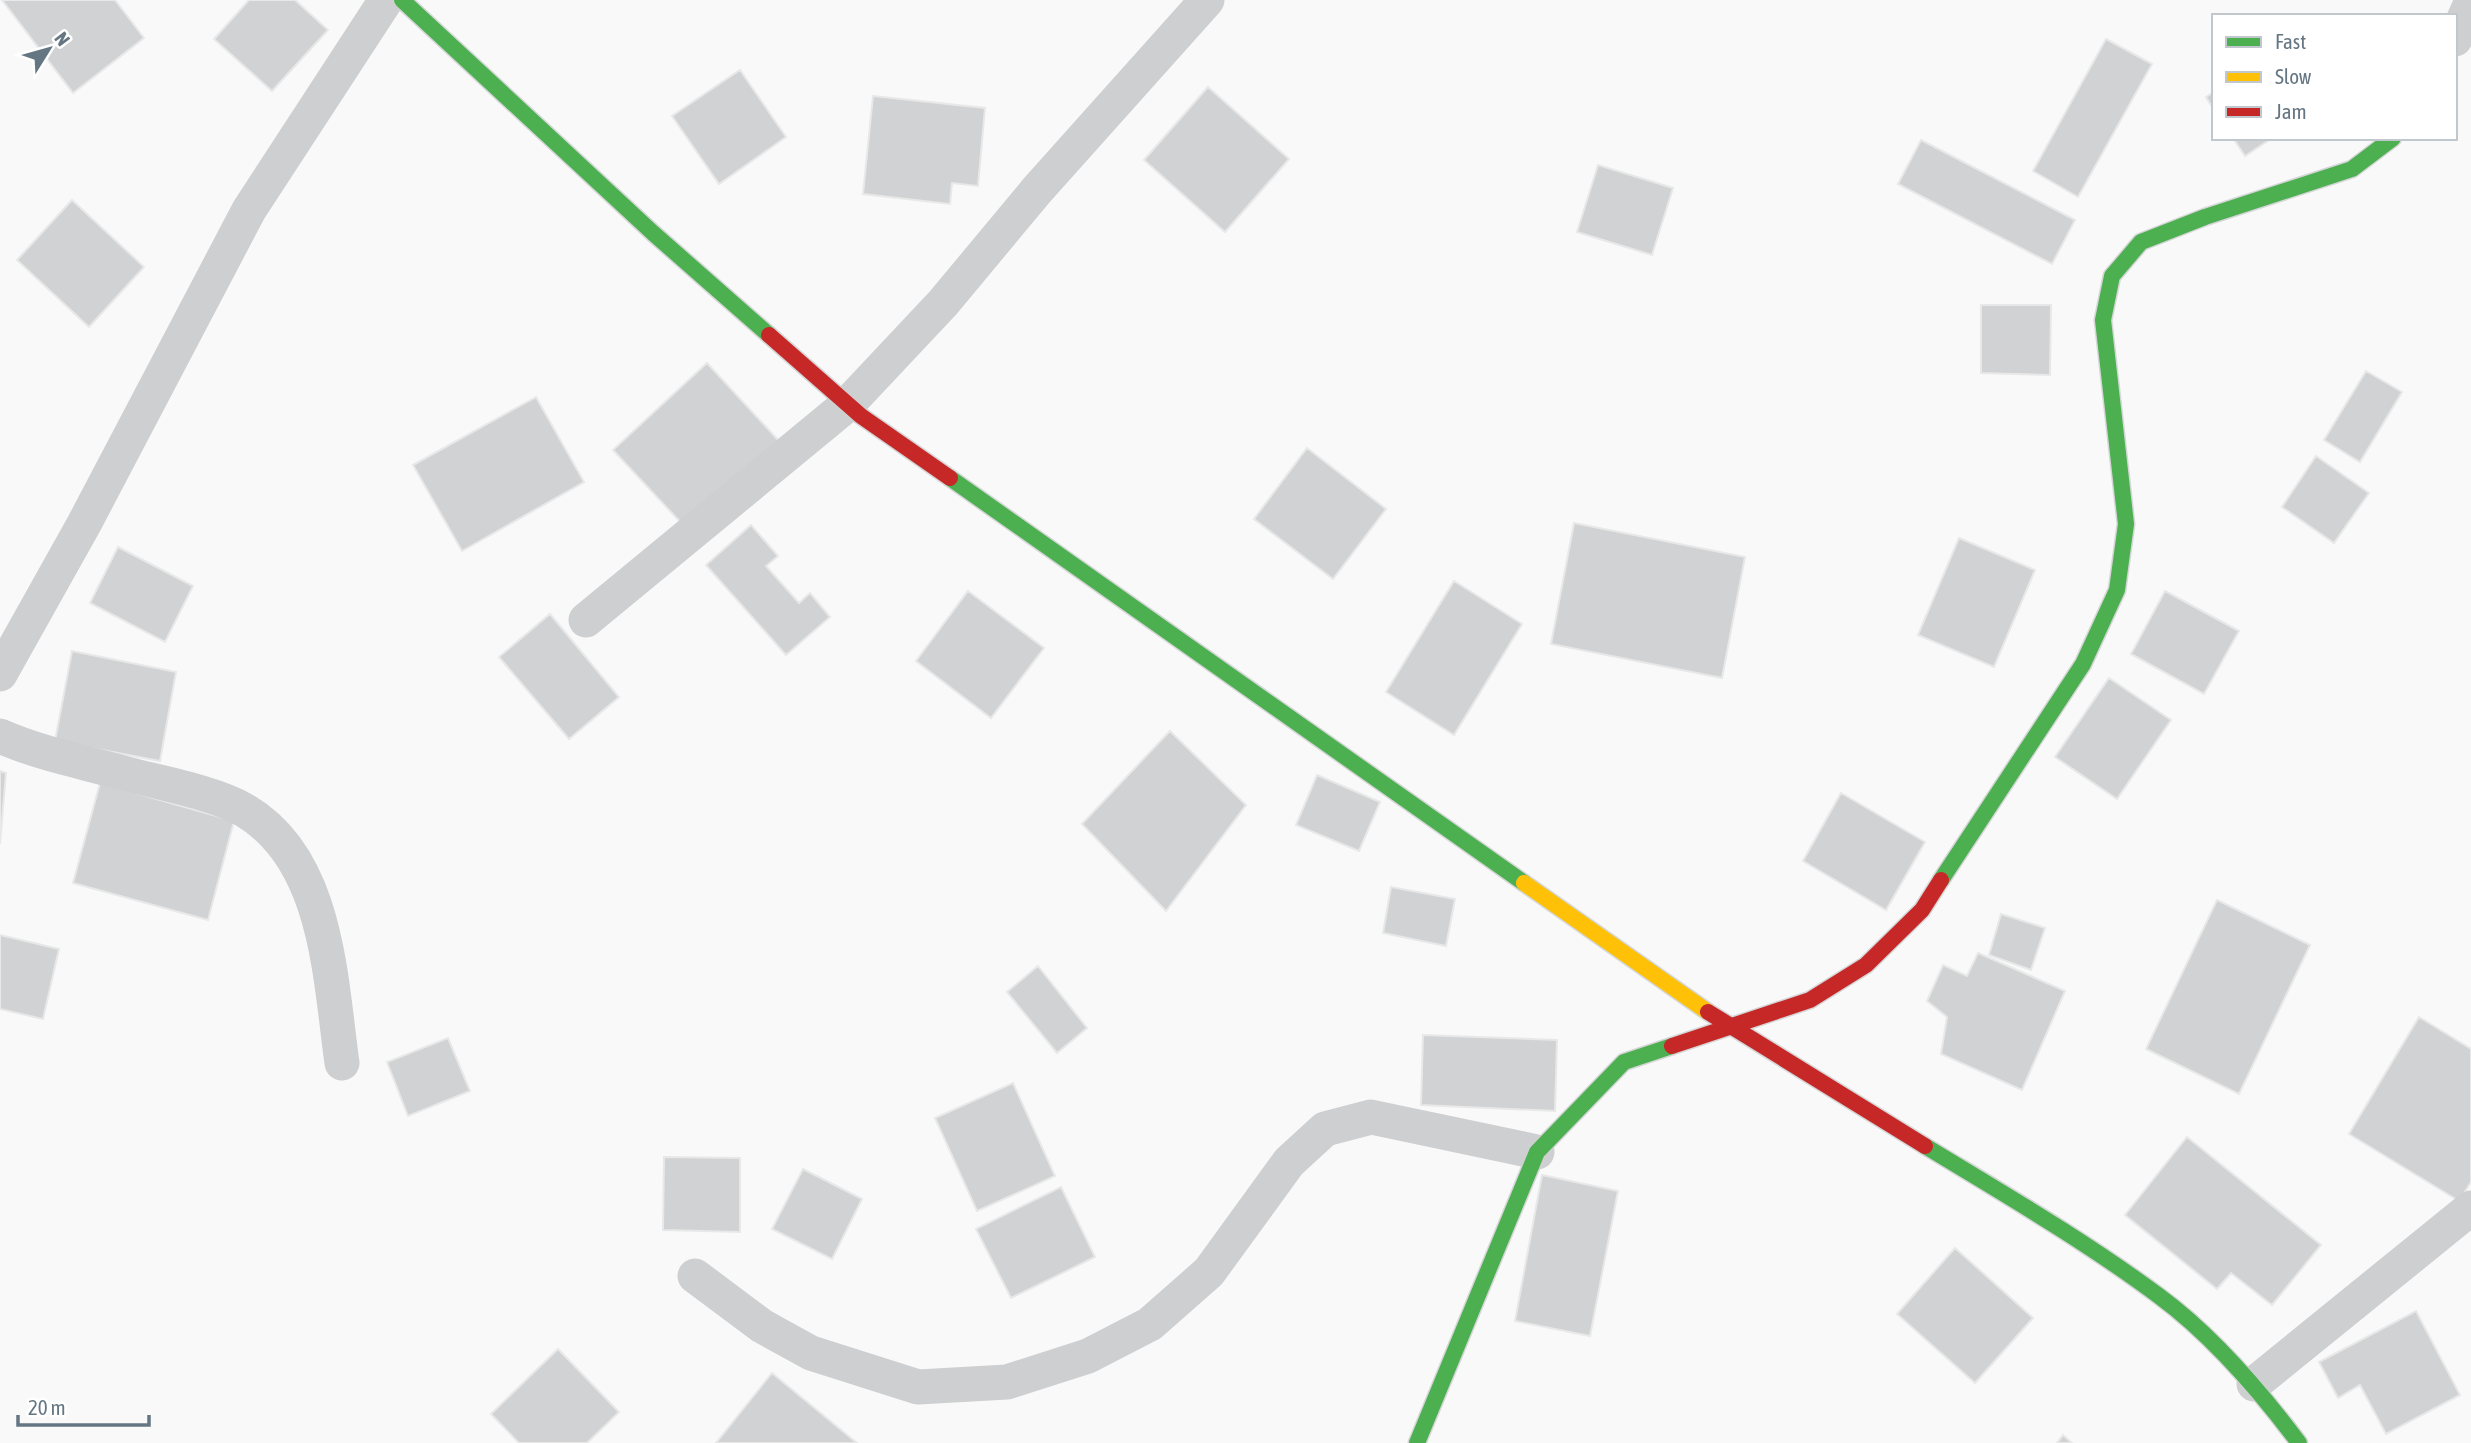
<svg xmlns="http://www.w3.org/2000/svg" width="2471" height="1443" font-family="'Asap Condensed',sans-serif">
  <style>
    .building { fill: #d0d2d3; stroke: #e8e8e8; stroke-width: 2 }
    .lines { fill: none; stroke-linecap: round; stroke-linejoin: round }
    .fast-casing { stroke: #d5d6d7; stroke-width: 19 }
    .slow-casing { stroke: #d5d6d7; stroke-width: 19 }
    .jam-casing { stroke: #d5d6d7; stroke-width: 19 }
    .street { stroke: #cecfd0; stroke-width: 35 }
    .fast { stroke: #4caf50; stroke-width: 16 }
    .slow { stroke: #ffc107; stroke-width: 16 }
    .jam { stroke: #c62828; stroke-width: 16 }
  </style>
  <rect width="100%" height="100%" fill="#f9f9f9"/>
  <path class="building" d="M2 0H115L144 38 73 93Z
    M249 0H295L328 30 272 91 214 39Z
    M2106 39 2152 64 2078 197 2033 171Z
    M740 70 786 137 719 184 672 116Z
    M1208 87 1289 159 1225 232 1144 160Z
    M2214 92V110L2206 97Z
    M873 96 985 108 978 186 952 183 950 204 863 194Z
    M2233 138H2272L2245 156Z
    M1921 140 2075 220 2052 264 1898 184Z
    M1598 165 1673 188 1652 255 1577 232Z
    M72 200 144 267 89 327 17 260Z
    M1981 305H2051L2050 375 1981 373Z
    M707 363 779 441 686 528 613 450Z
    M2366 371 2402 392 2360 462 2324 440Z
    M536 397 584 482 462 551 413 465Z
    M1307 448 1386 509 1333 579 1254 519Z
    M2316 456 2369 493 2334 543 2282 507Z
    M1574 523 1745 557 1722 678 1551 644Z
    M751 525 778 556 766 566 799 603 810 593 830 617 786 655 706 565Z
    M1959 538 2035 570 1994 667 1918 635Z
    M118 547 193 586 165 642 90 603Z
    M1454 581 1522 624 1454 735 1386 692Z
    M968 591 1044 648 991 718 916 661Z
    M2165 591 2239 631 2204 694 2131 654Z
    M550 614 619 697 569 739 499 657Z
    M72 651 176 672 160 761 55 741Z
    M2109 678 2171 720 2117 799 2055 757Z
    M1170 731 1246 805 1166 911 1082 824Z
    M0 771 6 773 0 844Z
    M1317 775 1380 802 1359 851 1296 825Z
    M100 783 234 821 208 920 73 883Z
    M1841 793 1925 842 1886 910 1803 861Z
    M1391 887 1455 899 1446 946 1383 933Z
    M2217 900 2310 945 2239 1094 2146 1049Z
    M2001 914 2045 928 2031 970 1989 955Z
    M0 935 59 949 43 1019 0 1009Z
    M1978 953 2065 991 2022 1090 1941 1054 1947 1017 1927 1001 1943 965 1967 976Z
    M1038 966 1087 1028 1057 1053 1007 992Z
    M2419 1017 2471 1049V1182L2459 1201 2349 1134Z
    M1423 1035 1557 1040 1555 1111 1421 1105Z
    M448 1038 470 1091 408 1116 387 1062Z
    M1013 1083 1055 1176 977 1211 935 1118Z
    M2187 1137 2321 1245 2272 1305 2231 1273 2217 1289 2125 1215Z
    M664 1157 740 1158V1232L663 1230Z
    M803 1169 862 1199 832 1259 772 1229Z
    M1542 1175 1618 1191 1590 1336 1515 1321Z
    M1061 1187 1095 1257 1011 1298 976 1229Z
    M1955 1248 2033 1318 1975 1383 1897 1314Z
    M2416 1311 2460 1395 2386 1434 2360 1385 2338 1398 2319 1362Z
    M558 1349 619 1412 587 1443H519L491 1414Z
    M772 1373 857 1443H716Z
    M2063 1435 2072 1443H2057Z"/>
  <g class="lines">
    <defs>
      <path id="fast" d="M402 0 653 233 769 335
        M950 478 1524 883
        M1941 880 2083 664 2117 590 2126 524 2103 320 2112 276 2141 242 2205 217 2352 169 2393 138
        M1925 1146C2004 1194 2085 1241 2159 1296 2212 1335 2260 1391 2299 1443
        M1417 1443 1537 1152 1624 1062 1672 1046"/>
      <path id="slow" d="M1524 883 1708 1012"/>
      <path id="jam" d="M769 335 861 416 950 478
        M1708 1012 1925 1146
        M1672 1046 1810 1000 1866 965 1922 910 1941 880"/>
    </defs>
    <use href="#fast" class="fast-casing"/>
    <use href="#slow" class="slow-casing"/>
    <use href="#jam" class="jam-casing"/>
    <path class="street" d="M2455 39 2471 3
      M586 620 848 404 943 303 1037 190 1207 0
      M0 674 84 524 249 210 386 0
      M0 736C41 754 84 762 127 774 161 783 215 793 244 810 328 859 330 978 342 1063
      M695 1276 762 1326 811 1353 918 1387 1007 1382 1088 1356 1150 1324 1209 1272 1289 1162 1325 1129 1371 1117 1537 1152
      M2254 1384 2471 1208"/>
    <use href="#fast" class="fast"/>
    <use href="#slow" class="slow"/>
    <use href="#jam" class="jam"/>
  </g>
  <rect x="2212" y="14" width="245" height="126" fill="#ffffff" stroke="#c1c8cd" stroke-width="2"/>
  <rect x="2226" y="37" width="35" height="10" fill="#4caf50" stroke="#c1c8cd" stroke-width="2"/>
  <text x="2275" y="49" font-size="21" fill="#657683">Fast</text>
  <rect x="2226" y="72" width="35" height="10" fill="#ffc107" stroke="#c1c8cd" stroke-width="2"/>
  <text x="2275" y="84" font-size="21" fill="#657683">Slow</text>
  <rect x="2226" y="107" width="35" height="10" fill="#c62828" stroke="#c1c8cd" stroke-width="2"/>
  <text x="2275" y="119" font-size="21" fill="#657683">Jam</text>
  <g transform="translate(49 49) rotate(53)" stroke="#ffffff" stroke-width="5" paint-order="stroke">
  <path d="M0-5L12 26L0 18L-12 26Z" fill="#657683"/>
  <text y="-10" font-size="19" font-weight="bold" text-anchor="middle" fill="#657683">N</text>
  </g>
  <path d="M18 1415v10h131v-10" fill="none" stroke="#657683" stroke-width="3.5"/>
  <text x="28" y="1415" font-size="21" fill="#657683" stroke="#ffffff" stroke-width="5" paint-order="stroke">20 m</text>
</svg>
